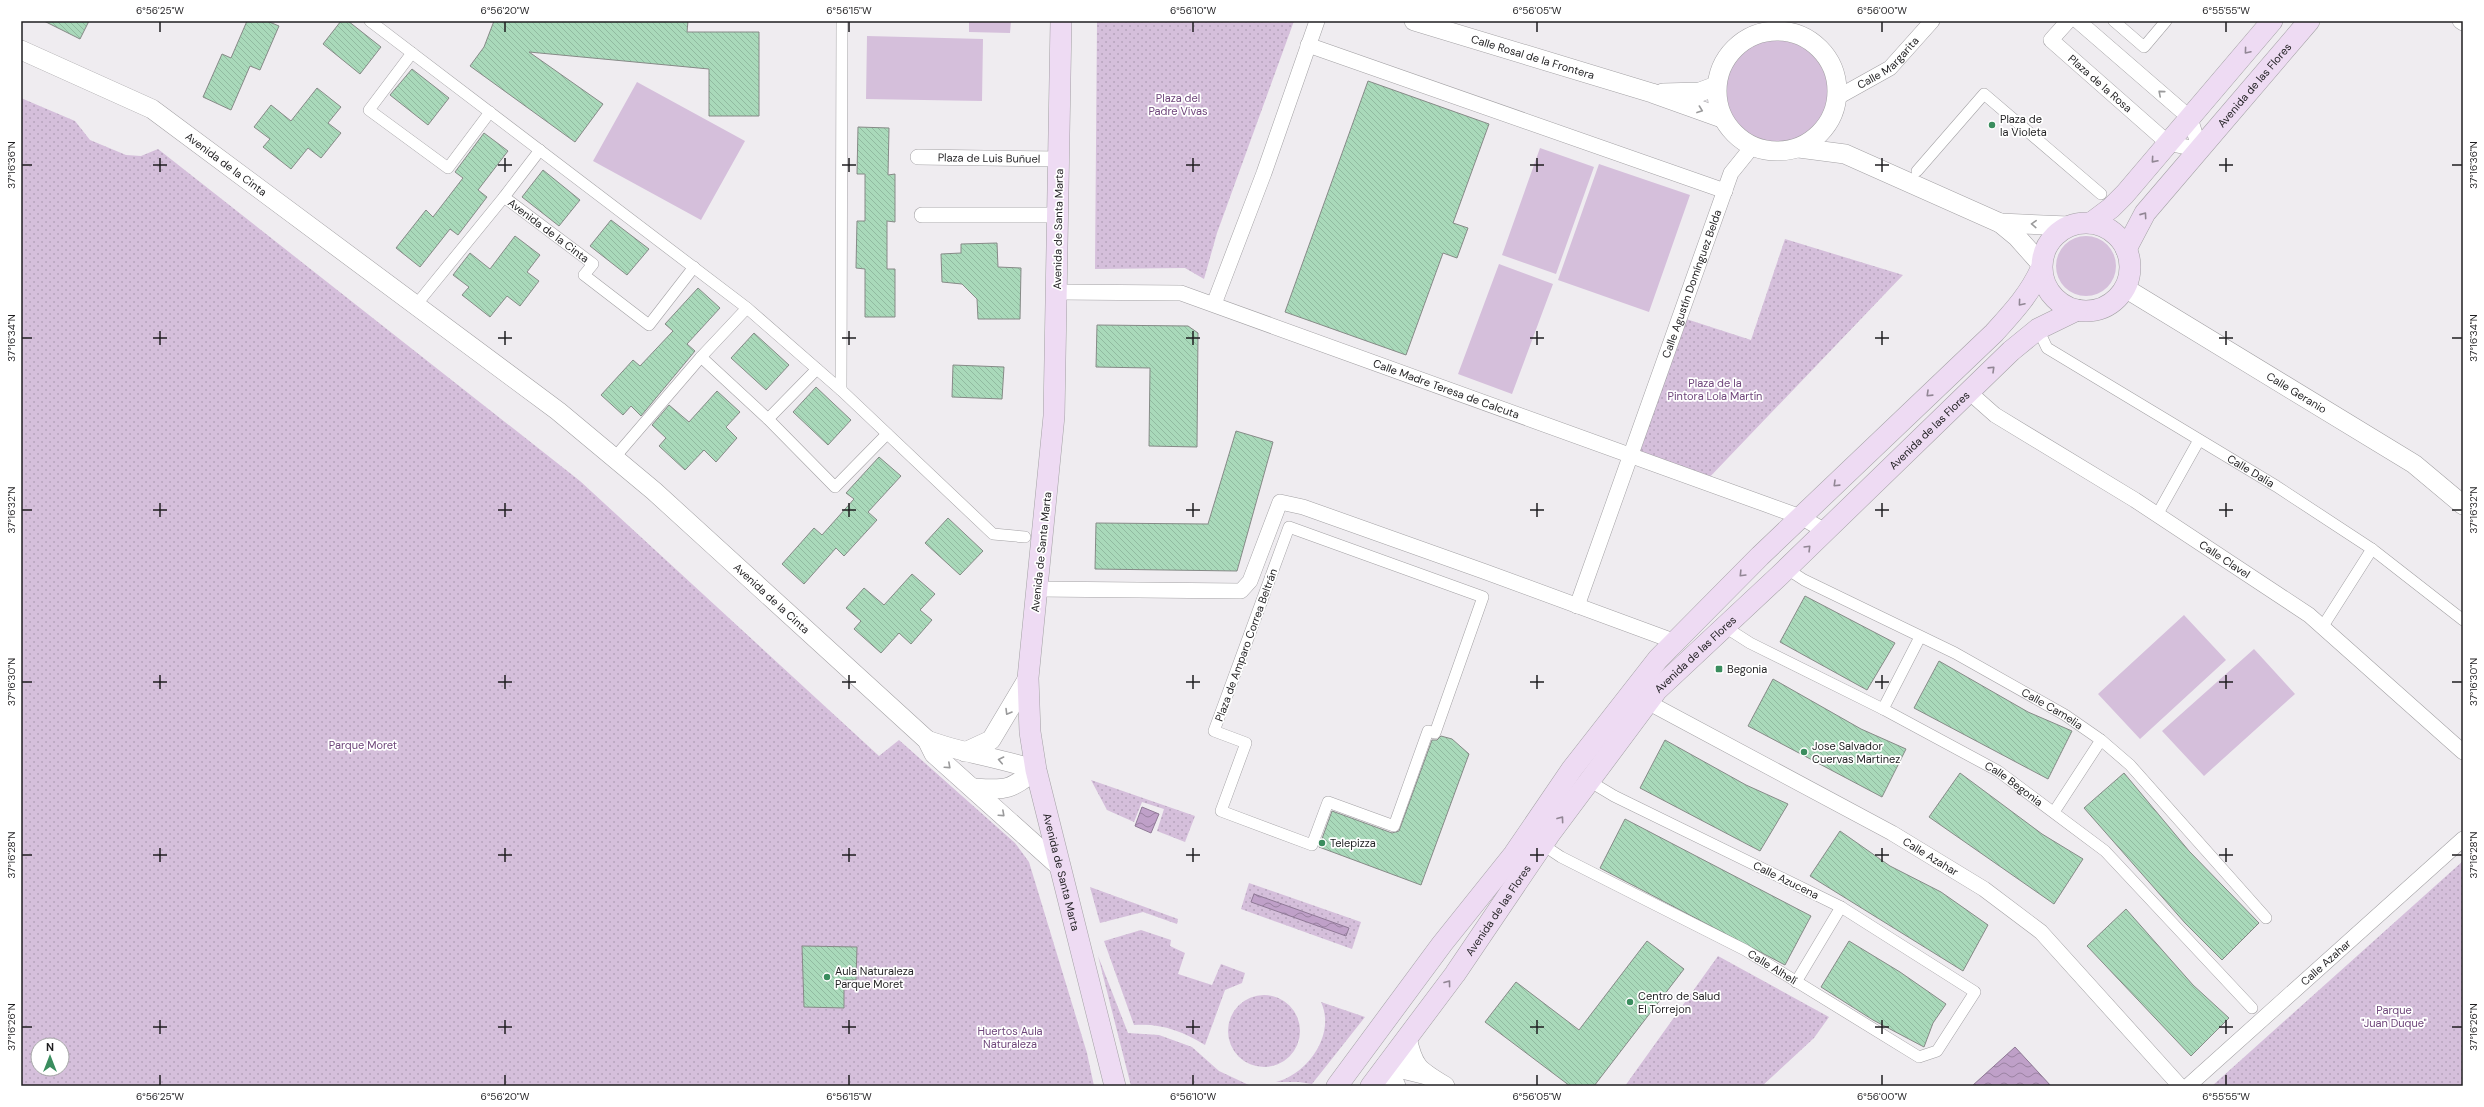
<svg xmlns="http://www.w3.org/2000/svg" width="2484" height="1107" font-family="'DM Sans',sans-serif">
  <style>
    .green { fill: #d5bfdb }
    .park { fill: url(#park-dots); fill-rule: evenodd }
    .water { fill: url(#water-waves); stroke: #8f7996 }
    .building { fill: url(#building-back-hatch); stroke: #868a87 }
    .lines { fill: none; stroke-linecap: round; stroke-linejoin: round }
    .pedestrian-casing { stroke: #a3a1a4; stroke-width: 12 }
    .minor-casing { stroke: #a3a1a4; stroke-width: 16 }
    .tertiary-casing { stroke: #a3a1a4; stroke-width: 20 }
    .secondary-casing { stroke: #a3a1a4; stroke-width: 22 }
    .pedestrian { stroke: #fff; stroke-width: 11 }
    .minor { stroke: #fff; stroke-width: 15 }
    .tertiary { stroke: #fff; stroke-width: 19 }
    .secondary { stroke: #eedbf3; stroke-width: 21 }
    .oneway { stroke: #918694 }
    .oneway2 { stroke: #9a9a9b }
    .ticks { fill: none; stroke: #1f1e20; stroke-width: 1.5 }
    .poi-dot { fill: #3a8d5e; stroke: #fff; stroke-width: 1.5 }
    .labels { text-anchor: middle; stroke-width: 3.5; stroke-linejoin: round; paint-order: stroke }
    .street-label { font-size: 11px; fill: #1f1e20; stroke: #fff }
    .park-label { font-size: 11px; fill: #6e457a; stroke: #fff }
    .poi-label { font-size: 11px; fill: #1f1e20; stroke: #fff; text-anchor: start }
    .neatline { fill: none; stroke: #1f1e20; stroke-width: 1.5 }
    .ticks-label { font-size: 10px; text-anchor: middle; fill: #1f1e20 }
  </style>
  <defs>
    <pattern id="park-dots" width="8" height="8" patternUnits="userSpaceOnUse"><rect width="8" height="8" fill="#d5bfdb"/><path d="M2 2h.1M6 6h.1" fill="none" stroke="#b6a4bc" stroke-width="1.8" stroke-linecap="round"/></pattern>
    <pattern id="water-waves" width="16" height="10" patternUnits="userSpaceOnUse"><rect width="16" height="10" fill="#bfa0c8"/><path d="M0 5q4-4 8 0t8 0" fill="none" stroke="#9b82a2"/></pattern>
    <pattern id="building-back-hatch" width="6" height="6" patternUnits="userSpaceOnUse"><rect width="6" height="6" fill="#a9d9ba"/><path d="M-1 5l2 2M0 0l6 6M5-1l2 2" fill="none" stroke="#91baa0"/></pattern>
  </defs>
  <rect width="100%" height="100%" fill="#efecf0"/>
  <path class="green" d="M969 21H1011L1010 33 969 32Z
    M867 36 983 39 982 101 866 99Z
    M1724 92a52 52 0 1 1 104 0a52 52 0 1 1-104 0Z
    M637 82 745 141 701 220 593 161Z
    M1540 148 1594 167 1556 274 1502 255Z
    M1599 164 1690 195 1649 312 1558 280Z
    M2056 266a30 30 0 1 1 60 0a30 30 0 1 1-60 0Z
    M1499 264 1553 284 1512 394 1458 374Z
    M2184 615 2226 660 2140 739 2098 694Z
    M2254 649 2295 694 2204 776 2162 731Z"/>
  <path class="park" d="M1097 21H1294L1217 233 1204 279 1185 268 1095 269Z
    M21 98 75 121 90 140 126 155 141 156 158 149 580 481 879 756 899 740 1015 843 1029 862 1087 1053 1094 1086H21ZM38 1045H62V1069H38Z
    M1785 239 1903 275 1705 482 1631 455 1680 317 1751 340Z
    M1091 780 1195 816 1185 842 1157 831 1164 809 1142 802 1134 822 1107 810Z
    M2463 861V1086H2212Z
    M1249 883 1361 922 1352 949 1241 909Z
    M1090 887 1178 919 1177 924 1143 912 1100 923Z
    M1141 930 1171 940 1170 946 1185 953 1178 974 1212 985 1221 964 1245 973 1242 983 1225 990 1205 1045C1182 1031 1161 1023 1134 1025L1104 941Z
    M1098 956 1128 1033 1159 1035 1192 1047 1219 1071 1251 1086H1131Z
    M1718 956 1829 1017 1814 1038 1762 1086H1625Z
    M1228 1031a36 36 0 1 1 72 0a36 36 0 1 1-72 0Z
    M1321 1002 1365 1017 1312 1084 1299 1082H1276C1308 1074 1336 1034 1321 1002Z"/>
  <path class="water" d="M1142 807 1159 814 1151 833 1135 826Z
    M1254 894 1349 928 1346 936 1251 902Z
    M2015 1047 2051 1086H1972Z"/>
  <path class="building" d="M44 21H89L80 39Z
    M247 21H267L279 26 260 70 250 66 231 110 203 97 222 54 231 58Z
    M341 21H348L381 47 360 74 323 44Z
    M494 21H688L687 32H759V116H709V69L529 52 603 104 575 142 470 66 484 47Z
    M412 69 449 98 428 125 390 95Z
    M1368 81 1489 124 1453 223 1468 228 1457 258 1443 253 1406 355 1285 312Z
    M317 88 341 107 328 123 341 133 321 158 308 148 291 169 263 147 270 139 254 127 271 105 291 121Z
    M858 127 889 128 888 175 895 174V222L887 221V269H895V317H865V269L856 268 857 221H865V174H857Z
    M484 133 508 151 478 190 487 197 458 235 450 229 420 267 396 248 426 210 433 217 463 178 455 172Z
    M543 170 580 200 559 226 522 197Z
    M611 220 649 249 627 275 590 246Z
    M515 236 540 255 527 272 539 281 520 306 507 296 490 317 462 295 469 287 453 275 470 253 490 269Z
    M997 243 998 267 1021 268 1020 319H978L977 299 962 284 942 282 941 254 961 253V244Z
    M698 288 720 308 687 344 695 351 641 416 631 406 623 415 601 395 633 360 640 366 673 331 665 324Z
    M1097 325 1188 326 1198 333 1197 447 1149 446 1150 368 1096 367Z
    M754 333 789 365 766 390 731 358Z
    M953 365 1004 367 1002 399 952 397Z
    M816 387 851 420 828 445 793 412Z
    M717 391 740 412 726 427 737 438 716 462 704 450 685 470 659 446 666 438 652 425 669 405 689 422Z
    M1236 431 1273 442 1237 571 1095 569 1096 523 1208 524Z
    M879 457 901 476 868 512 877 520 844 556 836 548 804 584 782 564 814 528 822 535 854 499 846 493Z
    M948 518 983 551 960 575 925 543Z
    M912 574 935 594 920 610 932 620 911 644 899 633 881 653 854 629 861 621 846 608 864 588 884 605Z
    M1805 596 1895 643 1867 690 1780 642Z
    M1939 661 2028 712 2072 731 2048 779 1914 708Z
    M1773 679 1861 729 1906 749 1882 797 1748 726Z
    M1441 736 1452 739 1469 754 1421 885 1319 847 1332 811 1392 833 1399 831 1432 740H1437Z
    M1665 740 1746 785 1788 804 1760 851 1640 788Z
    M1960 773 2042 834 2083 859 2054 904 1929 817Z
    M2124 773 2189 851 2259 923 2222 960 2185 923 2084 808Z
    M1625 819 1811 916 1785 965 1600 868Z
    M1840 831 1890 866 1941 892 1988 925 1963 971 1810 876Z
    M2126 909 2193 985 2229 1018 2191 1056 2087 946Z
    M1647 941 1684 969 1594 1086H1570L1485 1022 1516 982 1579 1030Z
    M1849 941 1900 972 1946 1004 1933 1023 1924 1047 1873 1020 1821 987Z
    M802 946 857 947 856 980H844V1008L804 1007Z"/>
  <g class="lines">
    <defs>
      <g id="pedestrian">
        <path d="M370 21 747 308 841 390 993 534 1025 537"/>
        <path d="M2114 21 2144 47 2166 21"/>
        <path d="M412 53 369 110 448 168 490 112"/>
        <path id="s1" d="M540 150 504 197 593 264 584 275 649 325 694 267"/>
        <path d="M1917 171 1984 94 2101 194"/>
        <path d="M416 305 504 197"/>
        <path d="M747 308 701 357 768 419"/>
        <path id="s2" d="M2038 329 2047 348 2276 486 2372 549 2463 620"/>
        <path d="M817 369 768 419 835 487 887 434"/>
        <path d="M841 390 842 21"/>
        <path d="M615 457 701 357"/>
        <path d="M2157 515 2199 440"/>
        <path d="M1289 527 1483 597 1435 733 1428 731 1394 826 1328 802 1312 845 1221 811 1246 743 1214 731Z"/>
        <path id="s3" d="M1787 569 1804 580 1955 653 2065 715 2101 740 2130 765 2266 918"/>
        <path d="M2323 626 2372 549"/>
        <path id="s4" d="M1725 627 1750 643 1883 709 1998 771 2105 851 2252 1008"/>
        <path d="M1883 709 1920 637"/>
        <path d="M2054 812 2101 740"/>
        <path id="s5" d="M1543 845 1561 857 1745 950 1919 1057 1937 1051 1975 992 1841 907 1614 796 1589 781"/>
        <path d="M1796 982 1841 907"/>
      </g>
      <g id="minor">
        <path id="s6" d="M2068 21 2051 40 2168 143 2200 150 2190 118 2078 21"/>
        <path d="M2460 21 2463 23"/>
        <path d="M1776 31V21"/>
        <path d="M1308 45 1725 191"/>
        <path id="s7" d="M1838 97 1890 68 1932 21"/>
        <path id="s8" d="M918 157 1059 159"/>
        <path d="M922 215H1058"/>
        <path id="s9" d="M1057 292 1181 293 1765 504 1801 517 1825 531"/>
        <path d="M1214 304 1264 173 1317 21"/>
        <path id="s10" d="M1969 392 1995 415 2135 500 2309 615 2463 752"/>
        <path d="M1036 589 1241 591 1250 581 1280 502 1303 507 1483 571 1676 642"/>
        <path id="s11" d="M1577 606 1731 173 1752 147"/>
        <path id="s12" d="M1640 698 1892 833 1984 889 2041 932 2180 1086"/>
        <path id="s13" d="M2188 1086 2463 839"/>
      </g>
      <g id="tertiary">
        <path id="s14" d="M1414 21 1652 93 1722 118"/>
        <circle cx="1777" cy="91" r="60"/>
        <path id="s15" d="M21 50 152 109 558 411 654 491 927 740 934 754 1060 867"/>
        <path d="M1663 93 1700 92 1716 86"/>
        <path d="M1799 148 1845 154 2000 223 2017 237 2041 264"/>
        <path d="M2000 223 2068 226"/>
        <path id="s16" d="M2125 288 2414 464 2463 505"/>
        <path d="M927 740C962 753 1000 758 1036 770"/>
        <path d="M965 752 991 740 1028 678"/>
        <path d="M973 788C1007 790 1008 791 1036 770"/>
        <path d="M1407 1037C1413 1067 1418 1070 1445 1086"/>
        <path d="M1386 1065 1427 1075"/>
        <path d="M1386 1065 1396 1086"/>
      </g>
      <g id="secondary">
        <path id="s17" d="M1061 21 1054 416 1028 678 1030 732 1036 770 1115 1086"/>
        <path d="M2091 223 2111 208 2125 194 2272 21"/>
        <circle cx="2086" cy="267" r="44"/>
        <path id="s18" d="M2126 249 2145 213 2309 21"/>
        <path d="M1337 1086 1442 944 1514 854 1572 769 1658 659 1760 556 1994 333C2013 312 2029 295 2041 269"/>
        <path id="s19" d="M1371 1086 1455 974 1549 835 1657 690 1780 575 2011 351 2038 329 2077 310"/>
      </g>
    </defs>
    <use href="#pedestrian" class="pedestrian-casing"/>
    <use href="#minor" class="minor-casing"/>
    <use href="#tertiary" class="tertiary-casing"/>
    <use href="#secondary" class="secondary-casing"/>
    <use href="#pedestrian" class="pedestrian"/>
    <use href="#minor" class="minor"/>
    <use href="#tertiary" class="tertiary"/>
    <use href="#secondary" class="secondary"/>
  </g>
  <defs><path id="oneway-chevron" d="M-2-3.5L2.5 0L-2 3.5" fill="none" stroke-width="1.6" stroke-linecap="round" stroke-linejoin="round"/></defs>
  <g class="oneway">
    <use href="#oneway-chevron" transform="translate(2247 51) rotate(130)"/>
    <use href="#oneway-chevron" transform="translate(2154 160) rotate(131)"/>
    <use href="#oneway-chevron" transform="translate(2144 215) rotate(-55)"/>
    <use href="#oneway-chevron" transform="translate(2021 303) rotate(130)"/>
    <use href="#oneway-chevron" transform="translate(1992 369) rotate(-44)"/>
    <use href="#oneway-chevron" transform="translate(1929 394) rotate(136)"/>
    <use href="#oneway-chevron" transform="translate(1836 484) rotate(136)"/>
    <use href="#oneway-chevron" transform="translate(1808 548) rotate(-45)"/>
    <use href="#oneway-chevron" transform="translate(1742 574) rotate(134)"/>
    <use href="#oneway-chevron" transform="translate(1561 819) rotate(-54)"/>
    <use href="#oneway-chevron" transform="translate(1448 983) rotate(-53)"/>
  </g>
  <g class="oneway2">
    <use href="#oneway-chevron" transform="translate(2161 93) rotate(-139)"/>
    <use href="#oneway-chevron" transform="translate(1700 110) rotate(20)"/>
    <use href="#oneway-chevron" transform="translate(2034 224) rotate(-177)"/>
    <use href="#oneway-chevron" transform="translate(1008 712) rotate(121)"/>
    <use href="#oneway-chevron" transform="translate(1001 760) rotate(-168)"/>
    <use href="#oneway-chevron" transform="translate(948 766) rotate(42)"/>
    <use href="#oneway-chevron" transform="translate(1002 814) rotate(42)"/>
  </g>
  <path class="ticks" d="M160 22V32M505 22V32M849 22V32M1193 22V32M1537 22V32M1882 22V32M2226 22V32M160 158V172M505 158V172M849 158V172M1193 158V172M1537 158V172M1882 158V172M2226 158V172M22 165H32M153 165H167M498 165H512M842 165H856M1186 165H1200M1530 165H1544M1875 165H1889M2219 165H2233M2452 165H2462M160 331V345M505 331V345M849 331V345M1193 331V345M1537 331V345M1882 331V345M2226 331V345M22 338H32M153 338H167M498 338H512M842 338H856M1186 338H1200M1530 338H1544M1875 338H1889M2219 338H2233M2452 338H2462M160 503V517M505 503V517M849 503V517M1193 503V517M1537 503V517M1882 503V517M2226 503V517M22 510H32M153 510H167M498 510H512M842 510H856M1186 510H1200M1530 510H1544M1875 510H1889M2219 510H2233M2452 510H2462M160 675V689M505 675V689M849 675V689M1193 675V689M1537 675V689M1882 675V689M2226 675V689M22 682H32M153 682H167M498 682H512M842 682H856M1186 682H1200M1530 682H1544M1875 682H1889M2219 682H2233M2452 682H2462M160 848V862M505 848V862M849 848V862M1193 848V862M1537 848V862M1882 848V862M2226 848V862M22 855H32M153 855H167M498 855H512M842 855H856M1186 855H1200M1530 855H1544M1875 855H1889M2219 855H2233M2452 855H2462M160 1020V1034M505 1020V1034M849 1020V1034M1193 1020V1034M1537 1020V1034M1882 1020V1034M2226 1020V1034M22 1027H32M153 1027H167M498 1027H512M842 1027H856M1186 1027H1200M1530 1027H1544M1875 1027H1889M2219 1027H2233M2452 1027H2462M160 1075V1085M505 1075V1085M849 1075V1085M1193 1075V1085M1537 1075V1085M1882 1075V1085M2226 1075V1085"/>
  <g class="poi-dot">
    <circle cx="1992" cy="125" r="4"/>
    <rect x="1715" y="665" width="8" height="8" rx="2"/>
    <circle cx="1804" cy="752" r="4"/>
    <circle cx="1322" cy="843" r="4"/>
    <circle cx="827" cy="977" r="4"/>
    <circle cx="1630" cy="1002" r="4"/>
  </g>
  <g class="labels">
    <g class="street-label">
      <text dy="4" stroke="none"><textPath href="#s14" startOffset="124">Calle Rosal de la Frontera</textPath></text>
      <text dy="4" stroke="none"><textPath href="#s7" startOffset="61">Calle Margarita</textPath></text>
      <text dy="4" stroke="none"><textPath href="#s6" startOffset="91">Plaza de la Rosa</textPath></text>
      <text dy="4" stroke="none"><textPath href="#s18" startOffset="209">Avenida de las Flores</textPath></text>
      <text dy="4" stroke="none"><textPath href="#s8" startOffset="71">Plaza de Luis Buñuel</textPath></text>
      <text dy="4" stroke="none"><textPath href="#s15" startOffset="236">Avenida de la Cinta</textPath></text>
      <text transform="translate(1058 229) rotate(-89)" y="4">Avenida de Santa Marta</text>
      <text dy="4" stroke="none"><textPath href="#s1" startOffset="115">Avenida de la Cinta</textPath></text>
      <text dy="4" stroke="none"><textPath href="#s11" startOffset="342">Calle Agustín Domínguez Belda</textPath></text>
      <text dy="4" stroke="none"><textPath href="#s9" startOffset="406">Calle Madre Teresa de Calcuta</textPath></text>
      <text dy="4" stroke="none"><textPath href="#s16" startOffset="201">Calle Geranio</textPath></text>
      <text dy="4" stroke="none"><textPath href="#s19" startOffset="865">Avenida de las Flores</textPath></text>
      <text dy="4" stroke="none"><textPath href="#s2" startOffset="259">Calle Dalia</textPath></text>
      <text transform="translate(1041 552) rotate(-84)" y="4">Avenida de Santa Marta</text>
      <text dy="4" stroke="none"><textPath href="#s10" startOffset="306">Calle Clavel</textPath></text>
      <text dy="4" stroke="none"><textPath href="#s15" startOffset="934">Avenida de la Cinta</textPath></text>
      <text transform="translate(1246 645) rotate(-70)" y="4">Plaza de Amparo Correa Beltrán</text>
      <text dy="4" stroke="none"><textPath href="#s19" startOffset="541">Avenida de las Flores</textPath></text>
      <text dy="4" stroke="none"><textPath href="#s3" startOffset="300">Calle Camelia</textPath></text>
      <text dy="4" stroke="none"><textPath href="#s4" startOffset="329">Calle Begonia</textPath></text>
      <text dy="4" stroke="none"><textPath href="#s12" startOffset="331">Calle Azahar</textPath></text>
      <text dy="4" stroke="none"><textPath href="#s17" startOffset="856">Avenida de Santa Marta</textPath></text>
      <text transform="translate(1786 880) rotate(26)" y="4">Calle Azucena</text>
      <text dy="4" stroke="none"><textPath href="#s19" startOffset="217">Avenida de las Flores</textPath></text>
      <text dy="4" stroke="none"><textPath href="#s13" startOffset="185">Calle Azahar</textPath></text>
      <text dy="4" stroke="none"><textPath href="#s5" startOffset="260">Calle Alhelí</textPath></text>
    </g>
    <g class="park-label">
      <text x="1178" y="102">Plaza del<tspan x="1178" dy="13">Padre Vivas</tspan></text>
      <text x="1715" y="387">Plaza de la<tspan x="1715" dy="13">Pintora Lola Martín</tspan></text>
      <text x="363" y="749">Parque Moret</text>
      <text x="2394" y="1014">Parque<tspan x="2394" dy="13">"Juan Duque"</tspan></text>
      <text x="1010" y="1035">Huertos Aula<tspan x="1010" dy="13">Naturaleza</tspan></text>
    </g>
    <g class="poi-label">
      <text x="2000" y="123">Plaza de<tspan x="2000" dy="13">la Violeta</tspan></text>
      <text x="1727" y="673">Begonia</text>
      <text x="1812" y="750">Jose Salvador<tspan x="1812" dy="13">Cuervas Martinez</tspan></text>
      <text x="1330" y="847">Telepizza</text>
      <text x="835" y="975">Aula Naturaleza<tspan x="835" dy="13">Parque Moret</tspan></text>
      <text x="1638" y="1000">Centro de Salud<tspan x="1638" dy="13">El Torrejon</tspan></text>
    </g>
  </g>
  <rect width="2484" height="1107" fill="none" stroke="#ffffff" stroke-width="44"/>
  <g transform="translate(50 1057)"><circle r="19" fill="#ffffff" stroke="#a5a5a6"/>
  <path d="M0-3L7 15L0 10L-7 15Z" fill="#3a8d5e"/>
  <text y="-6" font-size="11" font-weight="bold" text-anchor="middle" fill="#1f1e20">N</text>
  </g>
  <rect x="22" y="22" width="2440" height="1063" class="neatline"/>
  <g class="ticks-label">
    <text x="160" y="14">6°56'25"W</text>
    <text x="505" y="14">6°56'20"W</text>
    <text x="849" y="14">6°56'15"W</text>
    <text x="1193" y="14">6°56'10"W</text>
    <text x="1537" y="14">6°56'05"W</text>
    <text x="1882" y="14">6°56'00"W</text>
    <text x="2226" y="14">6°55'55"W</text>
    <text transform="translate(11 165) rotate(-90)" y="4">37°16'36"N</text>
    <text transform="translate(2473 165) rotate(-90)" y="4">37°16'36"N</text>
    <text transform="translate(11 338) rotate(-90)" y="4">37°16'34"N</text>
    <text transform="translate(2473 338) rotate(-90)" y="4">37°16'34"N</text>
    <text transform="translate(11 510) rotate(-90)" y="4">37°16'32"N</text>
    <text transform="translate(2473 510) rotate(-90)" y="4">37°16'32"N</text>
    <text transform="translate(11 682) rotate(-90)" y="4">37°16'30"N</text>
    <text transform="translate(2473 682) rotate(-90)" y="4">37°16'30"N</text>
    <text transform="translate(11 855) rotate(-90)" y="4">37°16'28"N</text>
    <text transform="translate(2473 855) rotate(-90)" y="4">37°16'28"N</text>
    <text transform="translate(11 1027) rotate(-90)" y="4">37°16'26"N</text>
    <text transform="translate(2473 1027) rotate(-90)" y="4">37°16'26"N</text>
    <text x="160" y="1100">6°56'25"W</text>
    <text x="505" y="1100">6°56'20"W</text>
    <text x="849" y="1100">6°56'15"W</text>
    <text x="1193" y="1100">6°56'10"W</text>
    <text x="1537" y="1100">6°56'05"W</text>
    <text x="1882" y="1100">6°56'00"W</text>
    <text x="2226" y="1100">6°55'55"W</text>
  </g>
</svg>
